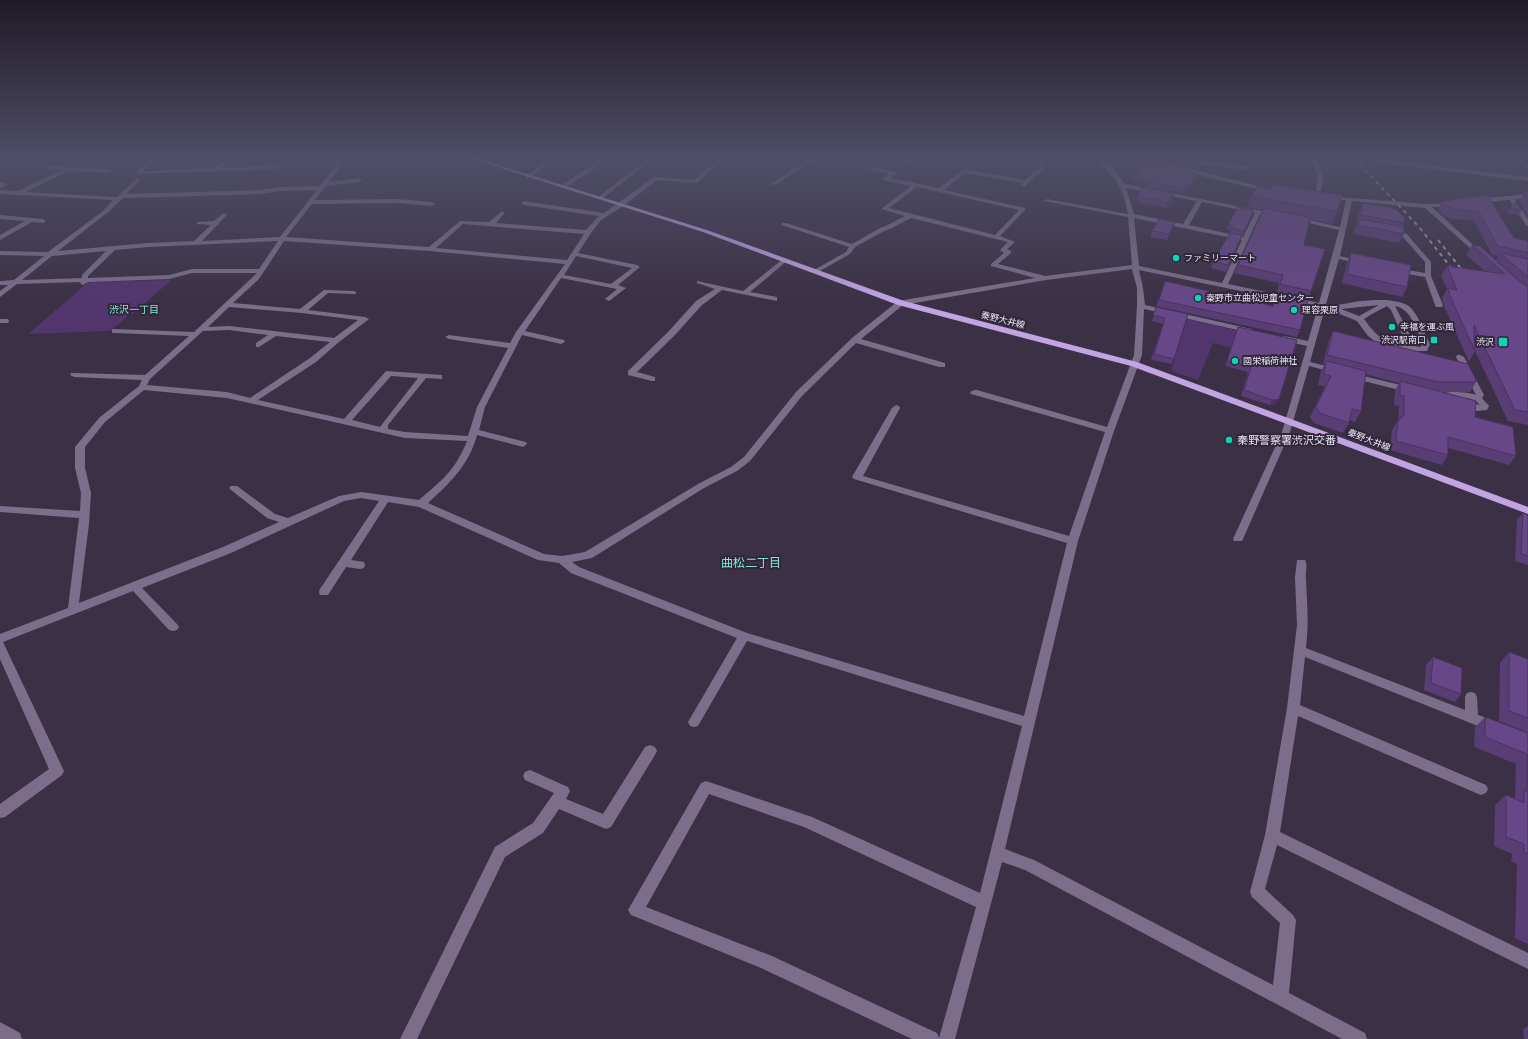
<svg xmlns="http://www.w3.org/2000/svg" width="1528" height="1039" font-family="Ubuntu,'Noto Sans JP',sans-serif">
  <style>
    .green { fill: #53356e }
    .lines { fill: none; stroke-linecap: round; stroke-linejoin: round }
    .minor { fill: #7c6e8b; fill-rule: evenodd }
    .major { fill: #c1a4e1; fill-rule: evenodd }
    .rail { stroke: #9f97a8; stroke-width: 2; stroke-dasharray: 4 4; stroke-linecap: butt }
    .wall { fill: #593d75 }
    .shaded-wall { fill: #49325f }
    .building { fill: #684788; stroke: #49325f }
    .poi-dot { fill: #0fd5b4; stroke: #30273b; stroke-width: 1.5 }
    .labels { text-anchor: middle; stroke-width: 4; stroke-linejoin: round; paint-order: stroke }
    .far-poi-label { font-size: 9px; fill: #ebe5f3; stroke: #30273b; text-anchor: start }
    .far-street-label { font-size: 9px; fill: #ebe5f3; stroke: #30273b }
    .far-neighbourhood-label { font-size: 10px; fill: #85e7cf; stroke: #30273b }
    .poi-label { font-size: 11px; fill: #ebe5f3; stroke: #30273b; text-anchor: start }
    .neighbourhood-label { font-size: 12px; fill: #85e7cf; stroke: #30273b }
  </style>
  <rect width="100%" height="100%" fill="#3b3045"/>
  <path class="green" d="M171 280 134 313 129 315 110 331 28 334 86 284 93 282Z
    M1187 319 1271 338 1266 356 1213 343 1198 380 1171 371Z"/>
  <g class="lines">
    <path class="minor" d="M150 158H156L144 171 215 168 225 158H231L221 168 262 166 268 158H274L268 166 275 165 278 167 275 169 137 174V172Z
      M338 158H344L337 172 329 182 359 178 362 180 359 182 326 186 315 200 398 199 432 202 435 204 432 206 398 203 312 204 286 237 429 247 460 221 489 222 502 211 505 213 496 223 586 230 599 216 524 205 521 203 524 201 604 213 654 177 694 180 719 158H725L697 183 657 180 623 206 601 220 591 233 578 253 637 265 640 267 618 285 626 288 609 301 605 299 617 289 561 278 525 331 564 340 565 342 561 344 522 335 485 407 479 430 526 442 527 444 523 447 477 435C469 465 450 483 428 503L544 554 562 556 585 552 698 484 731 467 744 457 796 392 852 338 898 301 1035 278 991 266V264L1004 253 1000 250 1008 242 911 218 890 229 884 231 855 247 850 254 818 272H814V270L846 252 849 247 782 225V223H786L852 244 880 228 886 226 905 216 881 209 911 186 883 180V178L889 174 870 169V167L896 172V174L890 178 939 188 964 169 1025 180 1039 168V162L1022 158 1041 159 1061 158 1044 162V170L1035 176 1025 187 1020 186 1023 183 965 173 944 190 1025 208V210L1000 236 1015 242 1007 249 1011 251V253L998 264 1045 276 1132 265 1128 217 1044 201 1047 199 1128 214C1123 186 1115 178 1096 158H1102L1114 169 1125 184 1277 214 1278 215 1275 217 1260 214 1228 284 1319 303 1339 230 1296 220 1299 218 1340 227 1346 200 1328 199 1325 197 1326 196 1427 204 1455 203V205L1453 206 1432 207 1483 254V256H1479L1425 208 1352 201 1340 256 1364 262 1361 264 1339 259 1326 304C1336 306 1344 304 1354 302 1368 300 1400 297 1411 308 1420 318 1424 332 1430 344L1427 351H1415L1377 343 1368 336 1357 321 1325 308 1310 362 1339 369 1340 371 1336 373 1309 366 1290 432 1243 539 1242 541H1234L1233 539 1282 432 1307 346 1281 340 1280 338 1284 336 1308 341 1318 307 1139 270 1143 288 1145 305 1251 329 1255 331 1251 333 1144 309 1142 355 1114 431 1078 541 1005 849 1034 860 1273 985 1280 923 1252 897 1250 892 1265 835 1287 708 1297 625 1295 577 1297 560H1305C1308 566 1305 573 1306 579 1307 603 1309 623 1306 648L1465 710V697L1467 693 1471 692 1475 693 1477 697 1478 715 1498 722 1499 726 1498 730 1493 731 1488 730 1305 657 1300 705 1486 785 1488 789 1486 793 1481 795 1476 793 1298 716 1280 832 1528 953V969L1277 845 1265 889 1293 915 1296 920 1289 993 1365 1033 1367 1039H1342L1025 870 1002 862 955 1039H912L761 968 631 915 628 910 701 783 706 781 812 817 980 893 1022 726 747 641 698 726 694 727 690 726 688 722 737 638 571 573 559 563 538 560 419 507 388 502 351 560 364 562 365 565 364 568 360 569 346 567 328 595H320L319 592 320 589 379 501 361 498 344 501 231 553 142 588 177 624 179 627 177 630 173 631 169 630 133 591 3 642 64 771 62 775 5 817 0 818V804L49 769 0 659V634L68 608 79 518 0 512V506L80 511 81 493 75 468V447L99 418 139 386 142 380 74 377 70 375 71 373 145 375 189 336 115 333H112V329L194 332 257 273H192L169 279 88 282 83 285 81 284 80 282 17 284 0 297V291L8 285H0V281L14 280 44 256 0 255V251L48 252 103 211 113 200 0 194V190L18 191 61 170 49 169V167L51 166 109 169 112 171 109 173 68 171 26 192 117 197 137 178 140 180 126 194 261 190 280 187 320 186 331 172ZM917 187 1019 210 995 235 889 208ZM1126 188 1197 201 1183 224 1134 214ZM317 190 280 237 202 241 226 216 227 215 224 213 214 221 197 222V224L211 225 194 241 148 243 58 251 107 213 123 198 261 194 280 191ZM1202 202 1255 213 1243 237 1189 225ZM1134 218 1242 240 1222 283 1139 266ZM463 224 584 234 567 260 436 248ZM278 241 259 269H192L169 275 88 278V276L115 250 148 247ZM284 241 430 251 565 264 516 332 510 343 449 335 445 337 449 339 508 348 477 407 468 436 405 432 388 429V425L426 378 442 379V375L386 371 344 419 258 400 316 362 339 342 369 319 365 317 308 310 328 293 356 294V292L354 291 324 290 300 309 233 303 259 279ZM106 251 82 275V278L22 280 52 256ZM576 256 632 268 611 284 564 275ZM1132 269 1137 288V306L1134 355 1107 427 977 390H974L970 392 971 394 1105 432 1069 536 863 476 900 408 899 406 896 405 892 408 852 477 854 479 1067 543 1024 716 747 633 579 567 572 562 592 558 704 488 737 471 750 461 802 396 856 343 939 367H945V363L861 339 903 305 1046 280ZM1379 305 1359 316 1341 309ZM1387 306 1391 310 1404 339 1403 341C1382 343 1376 335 1364 319L1372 314ZM1395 306C1412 309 1416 330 1422 344L1421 347 1407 345 1412 339ZM229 307 302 313 358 320 334 338 229 326 208 327ZM229 330 268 335 256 343V347H259L276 336 330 342 310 358 250 398 227 392 147 385 150 379 203 331ZM391 376 418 378 380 427 352 420ZM144 390 227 398 405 438 467 441C455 471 442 480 419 500L361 492 339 496 288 518 275 514 237 486H231L229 488 231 490 267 518 279 522 223 547 79 603 89 524 91 493 85 468V447L105 422ZM709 794 804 827 976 907 939 1038 937 1033 772 956 646 907Z
      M502 158H508L498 167H494V165Z
      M550 158H556L530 178H526V176Z
      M602 158H608L593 170 565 188H561V186Z
      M648 158H654L602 199H598V197Z
      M811 158H818L775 185 770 184Z
      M895 158H904L914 161 911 163Z
      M1125 158H1135L1199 171 1273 190 1270 192Z
      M1308 158H1314C1325 173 1324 178 1320 196L1317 198 1314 196C1319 178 1320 173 1308 158Z
      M1370 158 1528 177V181L1375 162Z
      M1511 158H1517L1528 165V169Z
      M1202 161 1245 166 1248 168 1245 170 1200 164 1199 163Z
      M0 182 8 184 0 188Z
      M1528 194V198L1477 203 1474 201 1477 199Z
      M1513 199 1515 200 1528 219V226L1526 225 1510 201Z
      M0 215 43 219 46 221 43 223 32 222 0 240V235L25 221 0 219Z
      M1392 230 1406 233 1431 262V276L1443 305 1442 307H1436L1435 305 1425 277 1396 272 1393 270 1396 268 1425 273V262L1402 236 1390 233V231Z
      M783 259 788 260 750 292 777 297V301L722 290 702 305 675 335 637 372 655 377V381H652L628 375V371L669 331 696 301 715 289 697 283V281L743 291Z
      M0 319H8L9 321 8 323H0Z
      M1457 355H1460L1464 357 1484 395 1482 398 1489 406 1487 410 1477 411 1460 406 1459 404 1463 401 1480 405C1467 390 1447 405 1437 396 1444 390 1467 392 1476 395L1456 357Z
      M1348 373H1351L1413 388 1414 390 1410 392H1407L1348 377Z
      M650 745 655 747 657 751 655 755 611 827 606 829 559 809 543 833 505 857 417 1039H400L495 847 533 823 554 793 525 780 523 776 525 772 530 770 568 787 570 791 566 799 603 814 645 747Z
      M0 1022 20 1033 22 1039H0Z"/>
    <path class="major" d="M468 158H476L707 230 904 301 1137 362 1528 507V514L1131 366 898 305 703 232Z"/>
    <path class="rail" d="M1354 158 1419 227 1457 275
      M1438 240 1467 276"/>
  </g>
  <path class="wall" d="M1134 176 1196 178 1184 193 1147 187 1148 183 1133 180Z
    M1528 191V216L1519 202 1524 193Z
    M1138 194 1173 199 1166 208 1139 203 1140 201 1137 199Z
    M1487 195 1514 238 1528 241V425L1508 421 1475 351 1469 362 1444 306 1442 298 1447 289 1441 276 1447 266 1485 271 1466 255 1472 245 1496 260 1498 256 1492 255 1474 221 1447 218 1438 210 1442 201Z
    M1251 196 1337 212 1332 224 1312 220 1309 225H1308L1304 245 1311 291 1308 299 1277 293 1279 283 1234 273 1263 210 1247 207Z
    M1363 203 1404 223 1402 227 1404 234 1399 243 1354 234 1355 228 1358 222H1356L1359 211Z
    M1510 208 1522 210 1518 215 1507 214Z
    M1254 210 1226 272 1211 268 1213 262 1230 233 1231 230 1226 229 1228 225Z
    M1175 222 1173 228 1167 240 1150 237 1152 231Z
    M1351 253 1407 287 1402 297 1342 283 1347 262Z
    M1165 281 1273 306 1277 293 1300 330 1297 337 1156 306Z
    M1156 307 1188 314 1172 364 1151 360 1163 324 1152 321Z
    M1238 327 1276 404 1270 405 1241 396 1248 372 1225 366Z
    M1333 331 1476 382 1470 392H1439L1475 417 1516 456 1509 465 1448 448V455L1442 465 1390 450 1392 430 1398 421 1399 406 1394 405 1395 391 1399 383 1365 374 1361 411 1355 422 1349 420V423L1343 433 1314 423 1310 417 1325 386 1318 385 1321 371 1325 364H1323L1329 340Z
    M1523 513 1528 515V565L1515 561 1517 520Z
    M1509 652 1528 659V944L1515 938 1517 864 1511 861 1512 854 1494 846 1495 805 1506 795 1514 798 1515 797 1516 764 1474 747 1475 727 1485 717 1524 732V731L1499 721 1500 663Z
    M1433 657 1461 694 1455 702 1424 690 1426 665Z
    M1528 1026V1039H1524L1523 1029Z"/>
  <path class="shaded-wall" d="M1197 173 1196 178 1184 193 1186 189Z
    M1174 193 1173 199 1166 208 1168 202Z
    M1175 222 1173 228 1167 240 1169 234Z
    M1279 399 1276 404 1270 405 1272 400Z"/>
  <path class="building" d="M1145 162 1197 173 1186 189 1148 182 1151 179 1134 176Z
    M1273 184 1342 195 1337 212 1251 196 1257 187 1270 190Z
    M1144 187 1174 193 1168 202 1141 197 1142 196 1138 194Z
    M1526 191H1528V199L1524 193Z
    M1487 195 1514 238 1528 241V253L1498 246 1479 212 1452 209 1442 201Z
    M1516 202 1522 210 1510 208Z
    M1363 203H1365L1396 209 1405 218 1404 223 1360 215Z
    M1238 207 1254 210 1244 231 1232 228 1233 226 1228 225Z
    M1264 208 1313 218 1310 217 1304 245 1325 249 1311 291 1280 284 1283 275 1238 265Z
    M1159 219 1175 222 1169 234 1152 231Z
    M1359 219 1404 227V234L1358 225Z
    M1230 233 1242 235 1228 265 1213 262Z
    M1472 245 1480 246 1518 280 1528 287V412L1515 410 1474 325 1475 351 1450 296 1448 288 1457 290 1447 266 1505 274Z
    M1351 253 1411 265 1407 287 1347 274Z
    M1500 253 1528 259V277Z
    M1165 281 1273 306 1277 293 1308 300 1300 330 1159 300Z
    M1156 307 1188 314 1174 359 1154 354 1165 318 1153 315Z
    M1238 327 1297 340 1279 399 1272 400 1244 390 1251 367 1227 361Z
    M1333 331 1468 364 1475 378 1476 382H1438L1327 355Z
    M1326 361 1366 371 1361 411 1352 409 1349 423 1320 413 1316 407 1331 376 1324 374Z
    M1400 381 1476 401 1475 417 1513 427 1516 456 1448 437V455L1396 441 1398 421 1404 415V396L1400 395Z
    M1523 513 1528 515V556L1521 554Z
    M1509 652 1528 659V718L1509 711Z
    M1433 657 1462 668 1461 694 1431 683Z
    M1485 717 1528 733V854L1524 852V844L1506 837V795L1524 803V790L1527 792V754L1485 737Z"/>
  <linearGradient id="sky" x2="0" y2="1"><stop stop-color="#201a26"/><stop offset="0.52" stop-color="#4f4e68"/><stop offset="1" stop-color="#4f4e68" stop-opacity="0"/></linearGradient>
  <rect width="1528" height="303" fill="url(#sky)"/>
  <g class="poi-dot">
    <circle cx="1176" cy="258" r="4"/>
    <circle cx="1198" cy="298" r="4"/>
    <circle cx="1294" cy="310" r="4"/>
    <circle cx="1392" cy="327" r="4"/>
    <rect x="1430" y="336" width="8" height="8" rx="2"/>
    <rect x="1498" y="337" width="10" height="10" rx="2"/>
    <circle cx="1235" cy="361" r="4"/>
    <circle cx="1229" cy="440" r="4"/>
  </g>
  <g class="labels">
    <g class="far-poi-label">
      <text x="1184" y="261">ファミリーマート</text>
      <text x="1206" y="301">秦野市立曲松児童センター</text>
      <text x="1302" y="313">理容栗原</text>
      <text x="1400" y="330">幸福を運ぶ風</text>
      <text x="1426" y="343" text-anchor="end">渋沢駅南口</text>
      <text x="1494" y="345" text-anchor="end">渋沢</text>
      <text x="1243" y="364">國栄稲荷神社</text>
    </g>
    <g class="far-street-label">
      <text transform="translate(1003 320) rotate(14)" y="3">秦野大井線</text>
      <text transform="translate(1369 440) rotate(21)" y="3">秦野大井線</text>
    </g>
    <g class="far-neighbourhood-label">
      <text x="134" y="313">渋沢一丁目</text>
    </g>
    <g class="poi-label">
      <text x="1237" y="444">秦野警察署渋沢交番</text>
    </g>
    <g class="neighbourhood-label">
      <text x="751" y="567">曲松二丁目</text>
    </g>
  </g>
</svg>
